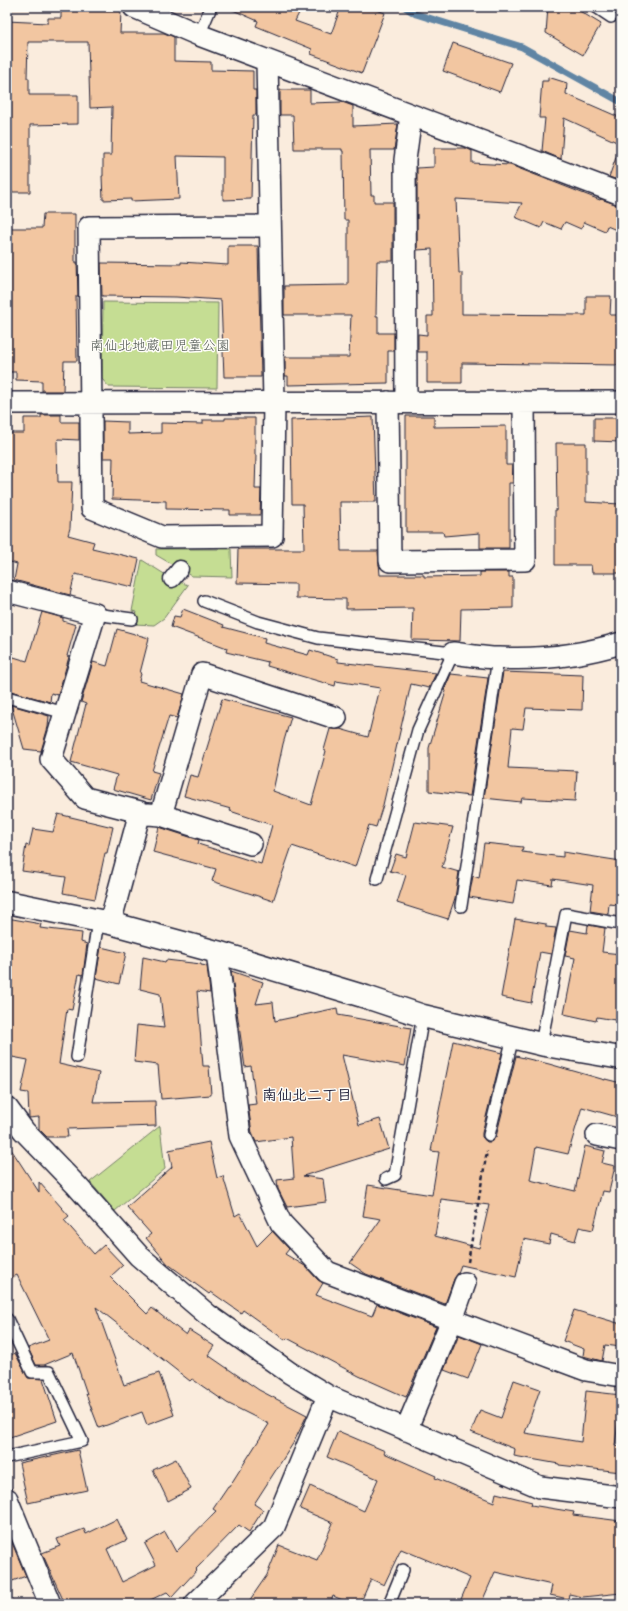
<svg xmlns="http://www.w3.org/2000/svg" width="628" height="1611" font-family="Delius,'Klee One',sans-serif">
  <style>
    .green { fill: #c5dd93; stroke: #748067 }
    .lines { fill: none; stroke-linecap: round; stroke-linejoin: round }
    .stream { stroke: #6085a4; stroke-width: 7 }
    .building { fill: #f2c6a1; stroke: #22223b; fill-rule: evenodd }
    .service-casing { stroke: #22223b; stroke-width: 14 }
    .pedestrian-casing { stroke: #22223b; stroke-width: 19 }
    .minor-casing { stroke: #22223b; stroke-width: 24 }
    .tertiary-casing { stroke: #22223b; stroke-width: 25 }
    .path { stroke: #22223b; stroke-width: 2.5; stroke-dasharray: 4 3; stroke-linecap: butt }
    .service { stroke: #fdfcf7; stroke-width: 11 }
    .pedestrian { stroke: #fdfcf7; stroke-width: 16 }
    .minor { stroke: #fdfcf7; stroke-width: 21 }
    .tertiary { stroke: #fdfcf7; stroke-width: 22 }
    .labels { text-anchor: middle; stroke-width: 3; stroke-linejoin: round; paint-order: stroke }
    .park-label { font-size: 14px; fill: #535a55; stroke: #fdfcf7 }
    .neighbourhood-label { font-size: 15px; font-weight: bold; fill: #22223b; stroke: #fdfcf7 }
  </style>
  <rect width="100%" height="100%" fill="#faecdd"/>
  <filter id="ink" filterUnits="userSpaceOnUse"><feTurbulence type="fractalNoise" baseFrequency=".025" numOctaves="2"/><feDisplacementMap in="SourceGraphic" scale="8" xChannelSelector="R" yChannelSelector="G"/><feConvolveMatrix kernelMatrix="1 2 1 2 8 2 1 2 1" color-interpolation-filters="sRGB"/></filter>
  <g filter="url(#ink)">
    <path class="green" d="M103 302 218 303 217 388 109 387 102 379Z
      M156 549H231L232 577 192 576 156 555Z
      M142 560 174 580 188 585 164 618 154 625 134 624 137 612 132 611Z
      M160 1126 165 1169 115 1211 90 1182Z"/>
    <g class="lines">
      <path class="stream" d="M405 7 416 14 522 47 621 102"/>
    </g>
    <path class="building" d="M61 7H84V10L121 11 120 33H164L174 37V61L211 62V70L253 71V90H256V115H253L251 199 223 200V157L177 156 179 199 131 201V199L103 200 102 176H103V155H111L112 107 90 108 88 42H28L27 78H29V95H78V124L30 125V192H11V188H7V21L48 23V18H61Z
      M226 7H284L299 13 295 21 331 34 341 7H369L385 13 362 73 311 54 312 49 256 26 258 21Z
      M548 7H573L601 24 583 55 546 33Z
      M453 43 511 63 500 92 443 71Z
      M548 77 567 83 566 94 621 118V144L564 118 561 159 542 151 545 118H539L542 81H548Z
      M280 90H310V103L342 102 353 106V126L398 124 394 150H370L371 195H374V202H393V261H377L376 316H378V333H394V351H388V383L288 385V376H285V357H349L351 315H284V286L348 285V220H344L343 151H342V149H294L293 115H280Z
      M434 148H466L472 151V163L510 165 600 200 601 199 621 206V232L607 226 605 231 584 222 581 229 565 222 561 229 544 222 541 228 515 217 522 203 456 199 459 273H462V314L586 315V296H611L610 315H621V365L462 363V383H427V352H418V334L427 335V316H433L432 249 417 250V168L434 167Z
      M619 149 621 150V181L609 177Z
      M43 214H75V262H77L78 296H76L77 361H64L63 391H42V381L16 380V372H7V228H42Z
      M228 246H258L261 377H224L221 300 176 297 102 296 101 263 181 264V262L228 265Z
      M41 415H61V422H79V440L58 439 57 442 58 482H72L70 528 68 535 94 542 92 548 139 559 133 587 75 574 70 595 14 580 17 564 7 561V433H24V418H41Z
      M406 416H434V427L506 426V465H512L513 483H509V548H480V533L444 536 443 532H406Z
      M373 417 376 502H340L341 551H378L380 575H424V577L480 576V572H509V577H513V608L461 609 460 641 412 640 413 608 346 609V599L296 598V584L237 583 238 549H304L303 504H292L291 420Z
      M225 418H255V455H256L255 489H261L260 515H230V510L166 509V501L112 499 113 458H103V421L128 422V434L161 433V423L203 424V420H225Z
      M594 418H621V442L594 441Z
      M556 443H586V502L620 504 618 541H621V573H592L591 565H555V510H557Z
      M183 609 224 625 223 627 265 638 264 643 308 655 310 650 338 659V662L436 673 429 688 411 684 383 805 376 827 369 825 355 867 292 846 273 901 212 881 216 869 153 852 159 827 199 840 198 844 261 864 272 825 230 811 231 809 184 796 190 775 198 777 222 699 291 717 283 744 273 791 311 805 326 751 324 750 330 729H340L368 737 380 688 336 681 335 686 267 666 268 662 226 652 227 648 171 627 174 616 180 617Z
      M42 612 63 618V621L76 625 67 656 69 657 58 695 51 693 50 702 7 690V655L27 661Z
      M117 629 149 638 140 673 141 674 139 681 184 694 177 718 169 716 152 771 159 773 151 800 113 789 117 775 71 762 86 704 81 702 93 662 107 666Z
      M503 672 583 675 582 710 526 708 523 729 512 728 508 768 577 771 575 801 522 798 521 802 484 798Z
      M451 674 488 678 470 796 429 791V748L446 691H444Z
      M11 705 49 716 48 727 41 751 24 749Z
      M58 814 113 827 107 853H105L95 899 63 893 66 877 22 871 26 845 29 846 33 829 53 832Z
      M415 822 453 827 442 867 459 872 455 898 448 919 397 903 406 875 390 871 396 854 406 857Z
      M484 843 523 847 522 852 563 857V852L621 861V884L619 905 609 904 608 914 590 911 593 885 553 879 552 885 517 880 513 904 469 897 473 876 479 878Z
      M7 918 41 924 40 928 82 933 81 942 87 944 83 975 79 974 72 1010 67 1009 59 1064 99 1073 93 1102 155 1101 156 1126 67 1129 68 1137H47L39 1129V1117L29 1118 28 1093 21 1092 28 1060 7 1056Z
      M515 919 546 924V927L556 928 551 954 540 952 531 1003 501 997Z
      M588 925 605 928 602 952 621 954V1021L597 1017 596 1021 564 1014 575 958 565 956 570 930 587 933Z
      M101 947 126 953 119 984 96 978Z
      M143 957 165 962 166 960 201 964V965L207 966 210 993 197 991 203 1066H209L211 1095 161 1099 158 1065 134 1062 137 1025 164 1028 160 994 140 989Z
      M231 971 263 982 256 1004 273 1002 275 1021 337 1008 338 1015 411 1028 405 1066 342 1055 359 1125 380 1119 389 1149 303 1176 323 1179 326 1202 287 1207 278 1189 277 1180 294 1178 291 1137 256 1142 252 1133 248 1105 256 1104 251 1066 245 1067Z
      M453 1041 502 1053 482 1133V1137L487 1142H491L496 1137 516 1056 549 1064 605 1080V1079L621 1083V1118L582 1107 568 1154 536 1147 530 1180 575 1191 585 1146 605 1151 602 1163 615 1166 609 1192 603 1191 593 1230 579 1227 575 1241 551 1234 549 1244 524 1239 516 1277 461 1265 458 1273 454 1279 445 1304 366 1274 350 1263 381 1219 363 1216 368 1185 432 1195 439 1152 431 1151ZM441 1199 489 1205 479 1248 435 1236Z
      M209 1142 217 1178 223 1176 235 1216 240 1213 257 1246 272 1231 289 1249 285 1254 305 1266 318 1280 323 1283 316 1295 372 1316 377 1304 436 1327 406 1397 359 1376 287 1338 285 1340 243 1310 241 1313 211 1292 209 1294 168 1264 146 1238 151 1234 127 1207 172 1167 169 1150Z
      M7 1143 39 1192V1182L69 1216 64 1220 94 1254 104 1245 123 1265 110 1277 147 1314 152 1308 186 1335 189 1330 214 1346 208 1355 259 1390 307 1415 294 1442 254 1504 263 1510 249 1532 239 1525 196 1569 197 1570 172 1597 167 1592 142 1604H65L42 1553 60 1546 57 1539 84 1529 86 1534 117 1519 127 1540 107 1549 122 1582 156 1565 145 1544 165 1532 176 1552 216 1511 213 1509 228 1487H229L269 1424 227 1403 192 1379 190 1381 96 1307 124 1385 159 1373 174 1415 147 1425 142 1412 99 1428 86 1394H87L73 1353 44 1365H36L28 1348 49 1340 17 1275 7 1280Z
      M574 1310 621 1324V1347L605 1345 602 1361 583 1356 584 1349 563 1341Z
      M459 1335 482 1344 468 1379 444 1370Z
      M15 1353 28 1378 43 1379 57 1421 7 1438V1357Z
      M514 1380 540 1389 525 1433 581 1442 586 1391 621 1395 615 1446 621 1447V1472L559 1465V1464L514 1456 515 1449 471 1432 480 1410 501 1418Z
      M338 1431 385 1451 384 1453 436 1476 435 1478 494 1502 496 1493 532 1502 531 1505 574 1512 573 1515 621 1521V1593L583 1597 569 1594 568 1599 550 1595 552 1585 495 1572 481 1604H459L470 1578 401 1549 384 1585 371 1579 360 1604H352L333 1596 330 1604H247L267 1575 279 1545 317 1560 333 1523 300 1509 310 1486 364 1511 378 1479 327 1457Z
      M78 1450 87 1490 28 1503 19 1463Z
      M176 1459 191 1489 168 1501 153 1470Z
      M7 1531 26 1576 7 1583Z"/>
    <g class="lines">
      <defs>
        <path id="service" d="M596 7 611 17
          M199 35 211 7
          M204 601 258 622 318 638 453 653 418 730 377 879
          M95 614 132 619
          M7 697 65 713
          M461 906 498 658
          M541 1044 566 914 621 924
          M77 1057 98 921
          M489 1135 513 1037
          M386 1179 395 1175 423 1016
          M7 1319 32 1372H49L82 1441 7 1457
          M389 1604 403 1570"/>
        <path id="pedestrian" d="M172 579 180 569"/>
        <path id="minor" d="M134 7 199 35 621 194
          M267 61 274 402 272 536 162 537 92 508 89 227 270 226
          M388 402 390 561 525 560 524 402
          M406 402 405 160 411 115
          M7 403 621 402
          M7 591 95 614 51 759 85 798 140 812 110 923
          M453 653C469 655 484 658 499 658 540 660 582 655 621 643
          M148 814 161 815 251 844
          M161 815 202 674 336 718
          M217 952 240 1136 281 1223 327 1272 452 1320 406 1430
          M7 1108 24 1131 77 1186 139 1256 208 1315 290 1373 328 1396 274 1527 195 1604
          M597 1135 621 1140
          M465 1283 452 1320 586 1370 621 1376
          M328 1396 540 1487 621 1497
          M7 1499 50 1604"/>
        <path id="tertiary" d="M7 902 110 923 217 952 366 997 423 1016 545 1045 621 1058"/>
      </defs>
      <use href="#service" class="service-casing"/>
      <use href="#pedestrian" class="pedestrian-casing"/>
      <use href="#minor" class="minor-casing"/>
      <use href="#tertiary" class="tertiary-casing"/>
      <path class="path" d="M468 1262 487 1151"/>
      <use href="#service" class="service"/>
      <use href="#pedestrian" class="pedestrian"/>
      <use href="#minor" class="minor"/>
      <use href="#tertiary" class="tertiary"/>
    </g>
  </g>
  <g class="labels">
    <g class="park-label">
      <text x="160" y="350">南仙北地蔵田児童公園</text>
    </g>
    <g class="neighbourhood-label">
      <text x="307" y="1100">南仙北二丁目</text>
    </g>
  </g>
  <rect width="628" height="1611" fill="none" stroke="#fdfcf7" stroke-width="24"/>
  <rect x="12" y="12" width="604" height="1587" fill="none" stroke="#22223b" stroke-width="1.5" filter="url(#ink)"/>
</svg>
